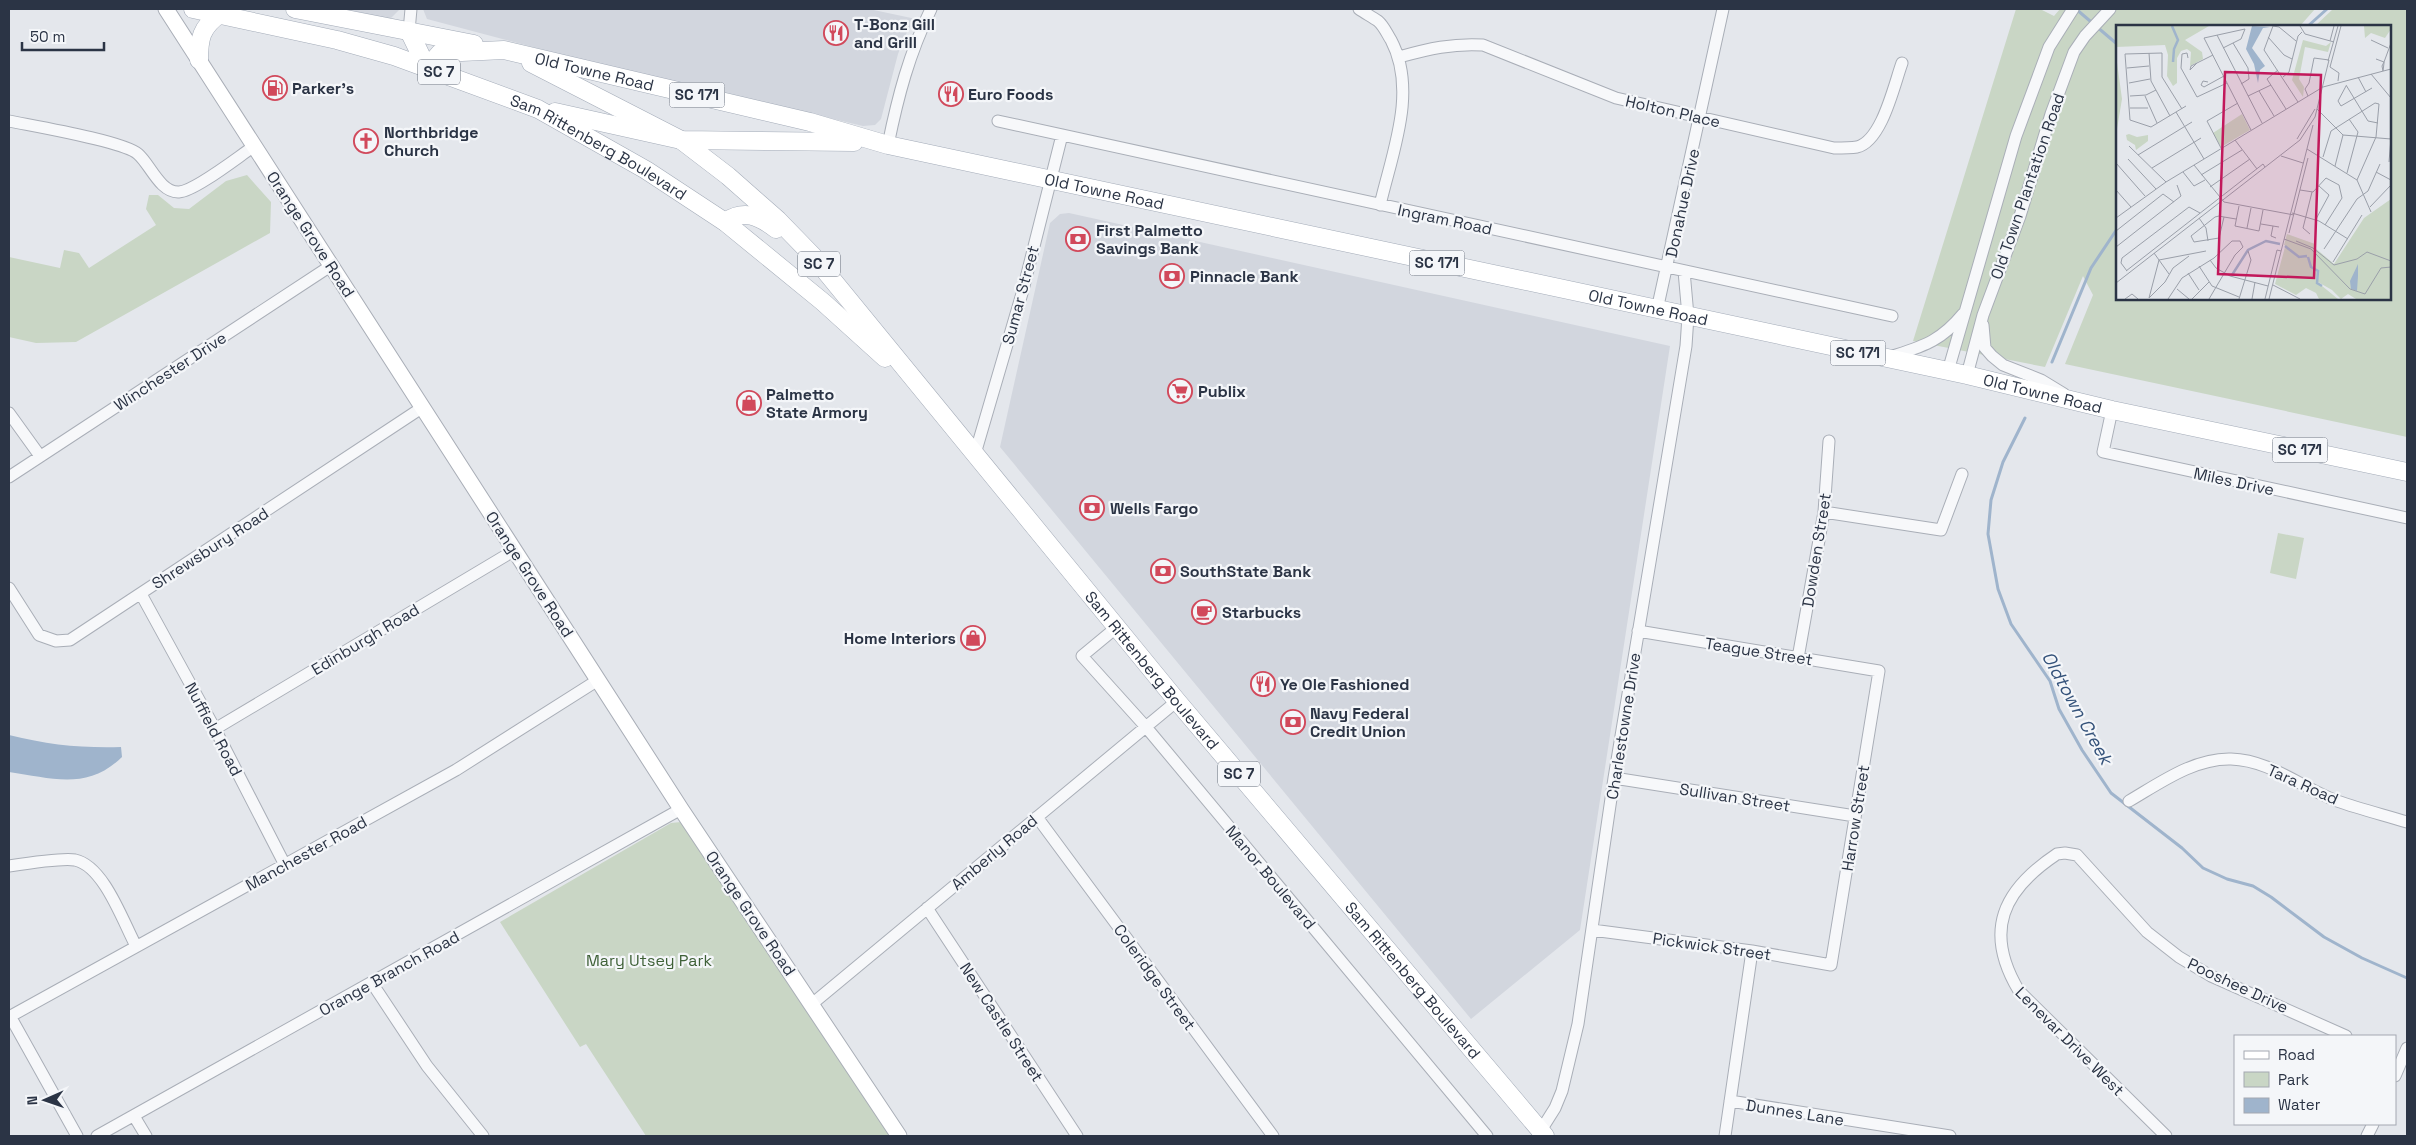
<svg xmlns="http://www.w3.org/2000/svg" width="2416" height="1145" font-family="'Space Grotesk',sans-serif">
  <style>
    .built { fill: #d2d6de }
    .green { fill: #c9d6c5 }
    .water { fill: #9fb4cc }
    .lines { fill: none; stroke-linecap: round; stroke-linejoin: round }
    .stream { stroke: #9fb4cc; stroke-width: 3 }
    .street-casing { stroke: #a9aeb7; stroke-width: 13 }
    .secondary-casing { stroke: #a9aeb7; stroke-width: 17 }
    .primary-casing { stroke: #a3abb8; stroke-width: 19 }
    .street { stroke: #f7f8fa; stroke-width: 11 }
    .secondary { stroke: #fff; stroke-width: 15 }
    .primary { stroke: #fff; stroke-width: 18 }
    .labels { text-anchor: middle; stroke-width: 4.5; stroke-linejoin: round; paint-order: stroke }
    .shield { fill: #f4f6f9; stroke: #676e7b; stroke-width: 1 }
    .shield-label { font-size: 15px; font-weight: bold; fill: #2b3445 }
    .poi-label { font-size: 16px; font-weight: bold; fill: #2b3445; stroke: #f4f6f9; text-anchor: start }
    .street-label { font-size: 16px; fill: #2b3445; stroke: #f4f6f9 }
    .park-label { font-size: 16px; fill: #3f6138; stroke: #f4f6f9 }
    .water-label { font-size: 18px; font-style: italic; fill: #34527a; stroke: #f4f6f9 }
    .inset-river { fill: none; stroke: #9fb4cc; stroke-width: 2.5 }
    .inset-road { fill: none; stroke: #9a9fa9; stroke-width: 1 }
    .view { fill: #c2185b; fill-opacity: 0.15; stroke: #c2185b; stroke-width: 2.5 }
    .inset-edge { fill: none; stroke: #2b3445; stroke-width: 2.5 }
  </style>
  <rect width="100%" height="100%" fill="#e4e7ec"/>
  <path class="built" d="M346 9H400L391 18H385Z
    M423 9H869L916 19 907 32 898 54 881 119 875 125 863 126 582 60 427 19Z
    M1069 213 1670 346 1580 930 1471 1019 1000 447 1050 223 1060 214Z"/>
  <path class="green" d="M2016 9H2040L2054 16 2060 9H2315L2300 26H2117V299H2390V26H2315L2333 9H2407V437L2065 364 2093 295 2083 276 2045 367 1913 341Z
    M247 175 271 202 270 233 76 342 36 343 9 337V257L60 268 64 250 79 253 89 268 156 225 146 209 149 195H158L174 208 189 209 226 181Z
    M2278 533 2304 538 2296 579 2270 573Z
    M681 822 891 1136H646L586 1044 580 1047 500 922 671 823Z"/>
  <path class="water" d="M9 735C49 745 80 748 121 747L122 757C87 791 52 778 9 772Z"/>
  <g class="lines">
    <path class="stream" d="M2076 9 2117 44
      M2308 26 2327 9
      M2052 362 2091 268 2117 229
      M2025 418 2003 462 1991 500 1988 534 1998 589 2011 624 2050 681 2059 709 2082 750 2111 793 2182 848 2203 868 2227 879 2253 886 2271 897 2324 937 2362 958 2407 978"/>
    <defs>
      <path id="street" d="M1359 9C1365 13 1372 17 1378 21 1384 26 1387 34 1391 40 1418 91 1392 153 1380 205
        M409 31 411 9
        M1399 57C1428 49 1453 43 1483 45L1616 98 1834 148C1841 148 1850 148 1857 147 1882 141 1894 85 1902 63
        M9 121C33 126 123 141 138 154 150 164 160 193 179 192 195 191 238 157 253 147
        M998 121 1892 316
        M888 145C898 96 909 54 931 9
        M1657 310 1723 9
        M1983 325 1985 348 1992 356 2003 365 2041 380 2064 394
        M1890 357C1923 346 1940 342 1963 314
        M1948 371 2016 136 2049 47 2073 9
        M1967 375 1983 315 2020 216 2051 114 2074 52 2085 36 2110 9
        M2112 410 2103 452 2407 518
        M9 413 40 456
        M975 454 1023 290 1062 135
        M9 477 332 265
        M1824 512 1941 530 1962 474
        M9 588 39 635 56 641 70 640 423 407
        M141 594 215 729 285 865
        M1117 627 1082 656 1146 727 1487 1136
        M1798 658 1824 512 1829 441
        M215 729 515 550
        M1614 778 1855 816
        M2129 801C2160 783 2194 758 2231 759 2270 760 2302 788 2337 801 2360 809 2384 815 2407 822
        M1037 817 1273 1136
        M9 866C22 864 64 858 75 860 104 866 123 922 136 946
        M927 908 1077 1136
        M1592 930 1752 951 1831 965 1879 671 1638 631
        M372 983 427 1066 483 1136
        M812 1004 1177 701
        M10 1016 77 1136
        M9 1017 456 770 598 680
        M2395 1076 2407 1048
        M1730 1101 1950 1136
        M134 1116 146 1136
        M1538 1135 1555 1108 1562 1091 1578 1024 1614 778 1686 346 1688 316 1684 271
        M97 1136 681 809
        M1725 1136 1752 951
        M2166 1136 2019 991C1983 931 2003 890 2057 854L2065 853 2077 855 2147 932 2179 957 2211 976 2346 1036
        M2367 1136 2373 1124"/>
      <path id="secondary" d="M166 9 681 809 899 1136"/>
      <g id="primary">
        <path id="s1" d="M193 9 337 40 394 56 538 109 646 170 725 222 823 302 885 358"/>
        <path d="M295 9 474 44"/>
        <path id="s2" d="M409 31 427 68 440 53 504 50 810 122 888 145 1967 375 2112 410 2407 472"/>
        <path d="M199 60C199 39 201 27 220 14"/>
        <path id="s3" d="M531 63 681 140 728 176 778 220 813 256 1177 701 1545 1136"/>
        <path d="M555 112 681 140 854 142"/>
        <path d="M725 222C744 209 759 216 776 229"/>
      </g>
    </defs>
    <use href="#street" class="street-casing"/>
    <use href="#secondary" class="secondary-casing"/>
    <use href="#primary" class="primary-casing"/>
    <use href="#street" class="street"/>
    <use href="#secondary" class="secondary"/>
    <use href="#primary" class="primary"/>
  </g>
  <defs>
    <symbol id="restaurant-ring" viewBox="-11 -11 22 22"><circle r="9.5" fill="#f4f6f9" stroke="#d1495b" stroke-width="1.5"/><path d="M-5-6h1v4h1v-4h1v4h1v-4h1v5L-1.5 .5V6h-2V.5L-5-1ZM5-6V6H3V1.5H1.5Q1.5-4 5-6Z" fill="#d1495b"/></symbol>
    <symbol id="fuel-ring" viewBox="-11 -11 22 22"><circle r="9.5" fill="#f4f6f9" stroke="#d1495b" stroke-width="1.5"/><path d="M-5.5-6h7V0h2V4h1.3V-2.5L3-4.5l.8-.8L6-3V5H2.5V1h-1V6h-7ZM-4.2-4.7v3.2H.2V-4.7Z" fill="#d1495b"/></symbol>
    <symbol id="church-ring" viewBox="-11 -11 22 22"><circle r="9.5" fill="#f4f6f9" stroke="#d1495b" stroke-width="1.5"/><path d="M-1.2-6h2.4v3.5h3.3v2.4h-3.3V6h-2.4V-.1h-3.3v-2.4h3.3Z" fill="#d1495b"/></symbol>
    <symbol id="bank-ring" viewBox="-11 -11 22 22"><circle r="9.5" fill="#f4f6f9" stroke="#d1495b" stroke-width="1.5"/><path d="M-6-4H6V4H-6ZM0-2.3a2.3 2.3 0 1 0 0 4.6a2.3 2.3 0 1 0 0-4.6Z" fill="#d1495b"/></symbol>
    <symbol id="supermarket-ring" viewBox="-11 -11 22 22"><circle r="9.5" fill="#f4f6f9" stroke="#d1495b" stroke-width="1.5"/><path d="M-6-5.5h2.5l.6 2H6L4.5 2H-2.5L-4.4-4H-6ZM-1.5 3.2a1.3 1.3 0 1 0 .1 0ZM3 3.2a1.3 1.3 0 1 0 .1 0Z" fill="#d1495b"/></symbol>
    <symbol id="shop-ring" viewBox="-11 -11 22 22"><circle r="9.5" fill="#f4f6f9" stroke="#d1495b" stroke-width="1.5"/><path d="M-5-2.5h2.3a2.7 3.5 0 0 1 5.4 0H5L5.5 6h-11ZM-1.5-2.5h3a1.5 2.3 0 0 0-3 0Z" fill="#d1495b"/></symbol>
    <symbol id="cafe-ring" viewBox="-11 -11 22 22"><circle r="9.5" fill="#f4f6f9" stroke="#d1495b" stroke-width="1.5"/><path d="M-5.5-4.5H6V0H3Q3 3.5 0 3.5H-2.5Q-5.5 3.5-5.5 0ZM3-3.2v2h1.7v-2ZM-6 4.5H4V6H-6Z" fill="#d1495b"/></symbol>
  </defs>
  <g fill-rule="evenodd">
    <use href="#restaurant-ring" x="822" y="19" width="28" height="28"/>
    <use href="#fuel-ring" x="261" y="74" width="28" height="28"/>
    <use href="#restaurant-ring" x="937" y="80" width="28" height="28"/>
    <use href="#church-ring" x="352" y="127" width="28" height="28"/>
    <use href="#bank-ring" x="1064" y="225" width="28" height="28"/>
    <use href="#bank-ring" x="1158" y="262" width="28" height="28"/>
    <use href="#supermarket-ring" x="1166" y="377" width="28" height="28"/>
    <use href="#shop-ring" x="735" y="389" width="28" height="28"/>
    <use href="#bank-ring" x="1078" y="494" width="28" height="28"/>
    <use href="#bank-ring" x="1149" y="557" width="28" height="28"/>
    <use href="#cafe-ring" x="1190" y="598" width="28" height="28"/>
    <use href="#shop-ring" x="959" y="624" width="28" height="28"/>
    <use href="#restaurant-ring" x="1249" y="670" width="28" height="28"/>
    <use href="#bank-ring" x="1279" y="708" width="28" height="28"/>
  </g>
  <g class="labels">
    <g class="shield">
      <rect x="418" y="59.5" width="42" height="25" rx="4"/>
      <rect x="669.5" y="82.5" width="55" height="25" rx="4"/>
      <rect x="1409.5" y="250.5" width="55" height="25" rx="4"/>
      <rect x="798" y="251.5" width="42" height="25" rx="4"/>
      <rect x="1830.5" y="340.5" width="55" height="25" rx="4"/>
      <rect x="2272.5" y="437.5" width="55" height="25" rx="4"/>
      <rect x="1218" y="761.5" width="42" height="25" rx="4"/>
    </g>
    <g class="shield-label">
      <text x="439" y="77">SC 7</text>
      <text x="697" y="100">SC 171</text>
      <text x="1437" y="268">SC 171</text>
      <text x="819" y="269">SC 7</text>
      <text x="1858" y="358">SC 171</text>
      <text x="2300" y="455">SC 171</text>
      <text x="1239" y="779">SC 7</text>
    </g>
    <g class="poi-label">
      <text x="854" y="30">T-Bonz Gill<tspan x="854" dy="18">and Grill</tspan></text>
      <text x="292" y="94">Parker's</text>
      <text x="968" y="100">Euro Foods</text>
      <text x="384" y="138">Northbridge<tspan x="384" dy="18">Church</tspan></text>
      <text x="1096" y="236">First Palmetto<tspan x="1096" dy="18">Savings Bank</tspan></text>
      <text x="1190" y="282">Pinnacle Bank</text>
      <text x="1198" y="397">Publix</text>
      <text x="766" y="400">Palmetto<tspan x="766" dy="18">State Armory</tspan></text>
      <text x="1110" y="514">Wells Fargo</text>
      <text x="1180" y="577">SouthState Bank</text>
      <text x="1222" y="618">Starbucks</text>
      <text x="956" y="644" text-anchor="end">Home Interiors</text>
      <text x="1280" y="690">Ye Ole Fashioned</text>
      <text x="1310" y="719">Navy Federal<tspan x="1310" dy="18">Credit Union</tspan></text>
    </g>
    <g class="street-label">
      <text dy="6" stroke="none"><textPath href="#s2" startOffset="218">Old Towne Road</textPath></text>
      <text transform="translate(1673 111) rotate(13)" y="6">Holton Place</text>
      <text dy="6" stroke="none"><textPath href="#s1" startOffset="431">Sam Rittenberg Boulevard</textPath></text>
      <text transform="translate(2027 186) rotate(-71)" y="6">Old Town Plantation Road</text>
      <text dy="6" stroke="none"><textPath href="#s2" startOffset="742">Old Towne Road</textPath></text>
      <text transform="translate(1682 203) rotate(-78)" y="6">Donahue Drive</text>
      <text transform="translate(1445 219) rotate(12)" y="6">Ingram Road</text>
      <text transform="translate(311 234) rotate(57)" y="6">Orange Grove Road</text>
      <text transform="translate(1020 295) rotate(-75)" y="6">Sumar Street</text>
      <text dy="6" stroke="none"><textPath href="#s2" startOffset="1298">Old Towne Road</textPath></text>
      <text transform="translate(170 371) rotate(-33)" y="6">Winchester Drive</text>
      <text dy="6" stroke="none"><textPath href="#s2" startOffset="1702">Old Towne Road</textPath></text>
      <text transform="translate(2234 481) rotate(12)" y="6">Miles Drive</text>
      <text transform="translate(210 548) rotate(-33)" y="6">Shrewsbury Road</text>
      <text transform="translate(1816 550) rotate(-81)" y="6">Dowden Street</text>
      <text transform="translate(530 574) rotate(57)" y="6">Orange Grove Road</text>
      <text transform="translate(365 639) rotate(-31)" y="6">Edinburgh Road</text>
      <text transform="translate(1759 651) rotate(9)" y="6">Teague Street</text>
      <text dy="6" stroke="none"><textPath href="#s3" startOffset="880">Sam Rittenberg Boulevard</textPath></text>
      <text transform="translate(1623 726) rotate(-81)" y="6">Charlestowne Drive</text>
      <text transform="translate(214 729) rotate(62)" y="6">Nuffield Road</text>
      <text transform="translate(2303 784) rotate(24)" y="6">Tara Road</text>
      <text transform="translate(1735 797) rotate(9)" y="6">Sullivan Street</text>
      <text transform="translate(1855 818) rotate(-81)" y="6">Harrow Street</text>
      <text transform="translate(994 852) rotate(-40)" y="6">Amberly Road</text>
      <text transform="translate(306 853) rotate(-29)" y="6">Manchester Road</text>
      <text transform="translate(1271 877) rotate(50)" y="6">Manor Boulevard</text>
      <text transform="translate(751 913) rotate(56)" y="6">Orange Grove Road</text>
      <text transform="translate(1712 946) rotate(8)" y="6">Pickwick Street</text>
      <text transform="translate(389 973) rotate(-29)" y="6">Orange Branch Road</text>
      <text transform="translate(1155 977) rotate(54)" y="6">Coleridge Street</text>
      <text dy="6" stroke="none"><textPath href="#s3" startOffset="1285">Sam Rittenberg Boulevard</textPath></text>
      <text transform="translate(2238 985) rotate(25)" y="6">Pooshee Drive</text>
      <text transform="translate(1002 1022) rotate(57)" y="6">New Castle Street</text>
      <text transform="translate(2070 1041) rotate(45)" y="6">Lenevar Drive West</text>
      <text transform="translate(1795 1112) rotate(9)" y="6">Dunnes Lane</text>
    </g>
    <g class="park-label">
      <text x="649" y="966">Mary Utsey Park</text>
    </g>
    <g class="water-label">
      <text transform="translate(2077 708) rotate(61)" y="6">Oldtown Creek</text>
    </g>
  </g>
  <g transform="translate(2116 25)">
    <rect width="275" height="275" fill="#e4e7ec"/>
    <path d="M0 1H93L69 15 86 27 87 34 74 41 75 27 71 24 65 26 61 33V58L57 61 51 51 52 30 49 20 0 22ZM248 1H275V4L269 13 255 8 249 13ZM187 15 210 21 215 17 212 27 189 22 183 54 188 62 187 72 176 55ZM0 30 6 74 0 110ZM126 89 134 105 105 122 97 108ZM13 109 21 112 32 110V116L20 125 19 120 11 115 10 110ZM275 174V274H240L232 269 225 274 216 265 202 257V247L200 256 222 274H203L200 268 190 263 180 270 159 259 169 222 175 224 168 220 171 209 199 219 198 222 218 239 248 193Z" fill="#c9d6c5"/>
    <path d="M136 1 154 2 147 3 136 23 149 41 144 45 142 58 138 39 130 24ZM242 239V251L241 266 235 264 234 256Z" fill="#9fb4cc"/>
    <path class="inset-river" d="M56 1 62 15 58 24 57 37M169 221 183 232 191 231M192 232 195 242 202 246 201 258 206 261M116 250 132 225 150 216 164 219"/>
    <path class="inset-road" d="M157 1 148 25 182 77M157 1 163 2 180 16M184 1 189 9 218 17M101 10 146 98M152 12 168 30 176 34M255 15 272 23M214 16 218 1M117 18 132 43 133 54 125 59M107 23 125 14 129 4 88 13 135 105M33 28 35 56 54 91M72 33 71 28 66 29 65 43 81 72 111 58M260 34 268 37 275 18M212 36 222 1M268 37V38L267 46 266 41ZM81 38 74 45 75 41 97 30M11 43 33 41M162 45 151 54 170 84M255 49 275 73M167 52 173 47 182 11 186 7M242 52 250 67M222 56 223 48 214 42 225 1M92 57 87 56 85 60 88 62 108 51M13 58 34 54M230 60 252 96 262 98M230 61 222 76 225 81 256 63M143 66 158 91M14 71 30 70 40 65M29 71 41 98M132 71 155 60M192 71 189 64 193 58 198 33 213 35M14 83H32M66 84 46 52V28L9 29 14 95 35 102 70 81M201 84 227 110 275 114M60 87 88 134M181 114 199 84M119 115 141 144M13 121 50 157M105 123 91 96 122 78M191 124 241 155 255 187M22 130 76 97M165 131 187 138M207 132 215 106 259 78 263 79 260 112 241 155M12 134 40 164M273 137 275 113M0 138 29 171M78 140 108 177 178 190M219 141 227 110M36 143 85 113M67 147 78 161 89 155M260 147 275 155M231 148 242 107 233 94M85 150 126 125M94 162 134 134M0 165 15 182M184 165 197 167 210 153 223 160 226 173 209 200M123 181 119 201 143 206 147 185M254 182 275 160M176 188 203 196 232 214M108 192 103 213 78 217 75 211 99 192 103 191 108 192 120 194M0 193 50 157 207 62 275 44M83 193 90 203 92 216M200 194 213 170 203 161M145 199 163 202M157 201 155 211 160 213M131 203 135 183M0 206 47 169 58 177M173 208 192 133M194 209 187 203 196 167M168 214 195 224 234 264 249 269 265 243 275 242M180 216 197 223 218 240 241 234 251 227 275 236M0 222 65 171 61 160M208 224 241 174 252 166 264 139M38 228 53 249M73 231 57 243 49 257 33 273 43 235 90 226M94 235 100 243 114 251 152 261M217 237 246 190M83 241 96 261 123 272M10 246 147 139 149 142M11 246 5 238 6 233 73 182 84 188M72 248 83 265M0 258 184 115 199 92 213 35M157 260 184 274M61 264 73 274M9 274 16 269 22 274M52 274 66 253 98 233 116 216H124L127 222 119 230 93 274M76 274 93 257M123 274 135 235 132 226M136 274 139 257M149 274 161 225 165 226M153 274 197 100"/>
    <path class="view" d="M109 47 205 50 198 253 102 249Z"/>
    <rect width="275" height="275" class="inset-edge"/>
  </g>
  <rect width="2416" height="1145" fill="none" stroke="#2b3445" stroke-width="20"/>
  <rect x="2234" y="1035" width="162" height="90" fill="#f4f6f9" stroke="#a4a8b1"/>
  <rect x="2244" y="1051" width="25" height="8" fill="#ffffff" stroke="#a4a8b1"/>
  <text x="2278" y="1060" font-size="15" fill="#2b3445">Road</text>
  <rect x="2244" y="1072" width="25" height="15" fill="#c9d6c5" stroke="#a4a8b1"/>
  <text x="2278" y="1085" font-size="15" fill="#2b3445">Park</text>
  <rect x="2244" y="1098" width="25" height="15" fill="#9fb4cc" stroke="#a4a8b1"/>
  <text x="2278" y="1110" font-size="15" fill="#2b3445">Water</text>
  <g transform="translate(45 1100) rotate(268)" stroke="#f4f6f9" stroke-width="4" paint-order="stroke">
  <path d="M0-4L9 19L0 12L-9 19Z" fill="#2b3445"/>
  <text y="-8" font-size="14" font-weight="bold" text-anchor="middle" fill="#2b3445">N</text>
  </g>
  <path d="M22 42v8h82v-8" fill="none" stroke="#2b3445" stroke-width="2.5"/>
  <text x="30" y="42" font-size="15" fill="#2b3445" stroke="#f4f6f9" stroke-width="4" paint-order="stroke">50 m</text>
</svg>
